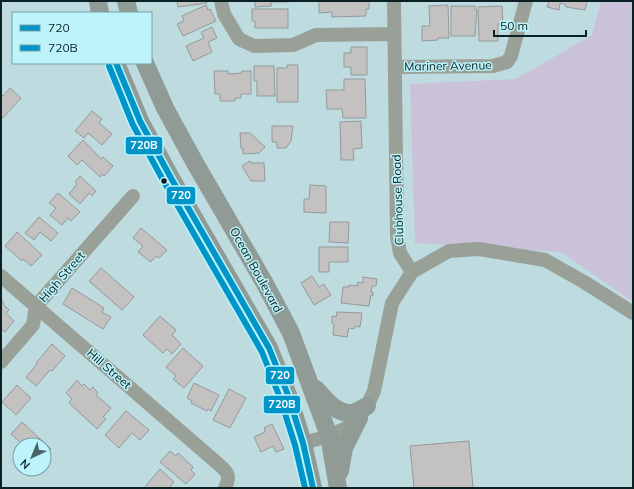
<svg xmlns="http://www.w3.org/2000/svg" width="634" height="489" font-family="Mulish,sans-serif">
  <style>
    .green { fill: #cac2d8 }
    .building { fill: #c4c1c1; stroke: #94999a }
    .lines { fill: none; stroke-linecap: round; stroke-linejoin: round }
    .minor { stroke: #99a097; stroke-width: 14 }
    .major { stroke: #909b95; stroke-width: 18 }
    .bus-1-casing { stroke: #bdf4fb; stroke-width: 9 }
    .bus-2-casing { stroke: #bdf4fb; stroke-width: 9 }
    .bus-1 { stroke: #0095c8; stroke-width: 6 }
    .bus-2 { stroke: #0095c8; stroke-width: 6 }
    .bus-dot { fill: #0b2023; stroke: #bdf4fb; stroke-width: 1.5 }
    .labels { text-anchor: middle; stroke-width: 3; stroke-linejoin: round; paint-order: stroke }
    .street-label { font-size: 12px; fill: #0b2023; stroke: #bdf4fb }
    .line-badge { stroke: #bdf4fb; stroke-width: 1.5 }
    .badge-label { font-size: 11px; text-anchor: middle; font-weight: bold; fill: #fff }
  </style>
  <rect width="100%" height="100%" fill="#bedce0"/>
  <path class="green" d="M601 1H633V302L561 252 415 243 410 84 516 79 592 35Z"/>
  <path class="building" d="M177 1H207V3L178 7Z
    M255 1H289V2H271V6L255 7Z
    M319 1H369V9H366V16L332 17V12L319 13Z
    M549 1H587L585 10 566 7V5L560 3 559 10 547 7Z
    M206 5 208 10 210 9 216 21 183 36 177 24 184 21 182 16Z
    M448 5 449 38H438V40L422 41V26H430L429 6Z
    M451 6H475V10H477L475 36H451Z
    M502 6 503 23 498 24V41H479L478 7Z
    M252 9H288V28H255V21H252Z
    M212 27 217 38 208 42 212 52 193 61 186 46 204 38 201 32Z
    M351 47H367V75H351V67H344V53H351Z
    M287 65H298V102H277V68H287Z
    M254 66H274L275 96H257V81H254Z
    M214 71H228V74L242 73V71H251V94H241V98H235V101H220V94H215Z
    M344 79H365L366 118H343L342 109H327L326 90H344Z
    M10 88 21 98 3 118 1 117V94L3 96Z
    M92 111 102 119 99 123 112 134 102 145 88 133 84 138 75 131Z
    M361 121 362 148 353 149 354 160H341L340 122Z
    M272 126H293L291 141 286 148H277V142H272Z
    M240 133H250L265 147 259 153 243 154V148H241Z
    M83 140 101 159 103 157 113 166 104 176 102 174 100 177 82 160 77 165 68 156Z
    M250 161 251 163H264L265 181H251L242 166Z
    M80 176 96 191 92 196 89 193 80 204 69 194 77 184 75 182Z
    M310 185 326 186V213L304 212V199H309Z
    M58 193 80 212 71 221 68 218 62 225 50 215 56 208 49 203Z
    M39 217 58 233 51 241 40 232 34 240 25 233Z
    M330 222H349L348 243 329 242Z
    M141 228 167 250 159 258 156 256 151 262 138 252 143 246 133 238Z
    M17 232 42 255 31 266 23 259 22 261 5 246Z
    M319 247H348V262H329V272H319Z
    M101 268 134 297 122 310 89 281Z
    M312 276 319 287 324 284 331 295 314 305 301 283Z
    M363 277 377 279 376 286H372L371 292H373V296L371 295 369 306 341 303 343 287H349V285L357 286 358 282 363 283Z
    M72 288 104 308 102 312 111 317 103 329 63 304Z
    M1 299 4 303 3 304 9 310 6 313 14 321 5 332 1 329Z
    M337 312 362 313 360 327 355 326 354 329 349 328 347 337 333 335 334 324 332 323V316L336 317Z
    M160 316 176 330 172 335 181 344 172 354 167 349 163 353 143 335Z
    M52 344 65 356 52 371 50 370 36 386 26 377 37 364 36 363Z
    M183 348 203 366 184 388 173 379 176 376 166 367Z
    M77 380 82 386 84 384 90 390 93 387 98 393 96 395 111 408 103 417 106 419 97 429 69 403 72 399 66 393Z
    M194 383 219 395 211 411 208 409 207 411 191 403 192 401 187 398Z
    M17 385 31 398 16 415 2 402Z
    M229 389 246 398 230 428 213 420Z
    M126 411 149 430 140 440 132 433 119 448 105 435Z
    M22 422 51 449 44 457V445H23L11 434Z
    M272 424 284 449 276 452 273 446 261 452 254 437 265 432 264 428Z
    M469 441 473 488H414L410 446Z
    M170 451 176 456 178 453 193 467 191 470 195 474 186 484 160 462Z
    M160 469 174 482 169 488H144Z"/>
  <g class="lines">
    <path class="minor" d="M221 1 224 14 239 39 254 46 293 45 316 35 394 34
      M395 67 493 66 507 62 511 56 526 1
      M412 272 449 251 479 249 545 260 584 282 633 313
      M1 276 216 462C226 471 232 474 225 488
      M1 362 33 325 36 306 133 196
      M303 443 329 436 350 426 359 418 367 406 374 391 392 303 412 272 400 253 397 236 394 1"/>
    <path class="major" d="M98 1 100 13
      M126 1 129 13
      M116 63 140 121 171 178 269 348 288 395 303 443 313 488
      M145 63 165 108 195 163 264 282 291 333 329 436 338 488
      M316 389C325 399 336 414 352 413 357 412 363 408 367 406
      M340 471 344 448 359 418"/>
    <defs>
      <path id="bus-1" d="M116 63 140 121 171 178 269 348 288 395 303 443 313 488"/>
      <path id="bus-2" d="M109 66 133 125 164 182 262 352 280 398 295 445 305 488"/>
    </defs>
    <use href="#bus-1" class="bus-1-casing"/>
    <use href="#bus-2" class="bus-2-casing"/>
    <use href="#bus-1" class="bus-1"/>
    <use href="#bus-2" class="bus-2"/>
  </g>
  <circle class="bus-dot" cx="164" cy="181" r="3.5"/>
  <g class="labels">
    <g class="street-label">
      <text transform="translate(448 66) rotate(-1)" y="4">Mariner Avenue</text>
      <text transform="translate(398 200) rotate(-92)" y="4">Clubhouse Road</text>
      <text transform="translate(256 270) rotate(61)" y="4">Ocean Boulevard</text>
      <text transform="translate(62 277) rotate(-49)" y="4">High Street</text>
      <text transform="translate(109 369) rotate(41)" y="4">Hill Street</text>
    </g>
  </g>
  <g class="line-badge">
    <rect x="125" y="136" width="38" height="19" rx="4" fill="#0095c8"/>
    <rect x="166" y="186" width="30" height="19" rx="4" fill="#0095c8"/>
    <rect x="265" y="366" width="30" height="19" rx="4" fill="#0095c8"/>
    <rect x="263" y="395" width="38" height="19" rx="4" fill="#0095c8"/>
  </g>
  <g class="badge-label">
    <text x="144" y="149">720B</text>
    <text x="181" y="199">720</text>
    <text x="280" y="379">720</text>
    <text x="282" y="408">720B</text>
  </g>
  <rect width="634" height="489" fill="none" stroke="#0b2023" stroke-width="4"/>
  <rect x="12" y="12" width="140" height="52" fill="#bdf4fb" stroke="#769fa5"/>
  <rect x="20" y="25" width="20" height="6" fill="#0095c8" stroke="#769fa5"/>
  <text x="48" y="32" font-size="12" fill="#0b2023">720</text>
  <rect x="20" y="45" width="20" height="6" fill="#0095c8" stroke="#769fa5"/>
  <text x="48" y="52" font-size="12" fill="#0b2023">720B</text>
  <g transform="translate(32 457) rotate(224)"><circle r="19" fill="#bdf4fb" stroke="#769fa5"/>
  <path d="M0-3L7 15L0 10L-7 15Z" fill="#4a6265"/>
  <text y="-6" font-size="11" font-weight="bold" text-anchor="middle" fill="#0b2023">N</text>
  </g>
  <path d="M494 30v6h92v-6" fill="none" stroke="#0b2023" stroke-width="2"/>
  <text x="500" y="30" font-size="12" fill="#0b2023" stroke="#bdf4fb" stroke-width="3" paint-order="stroke">50 m</text>
</svg>
